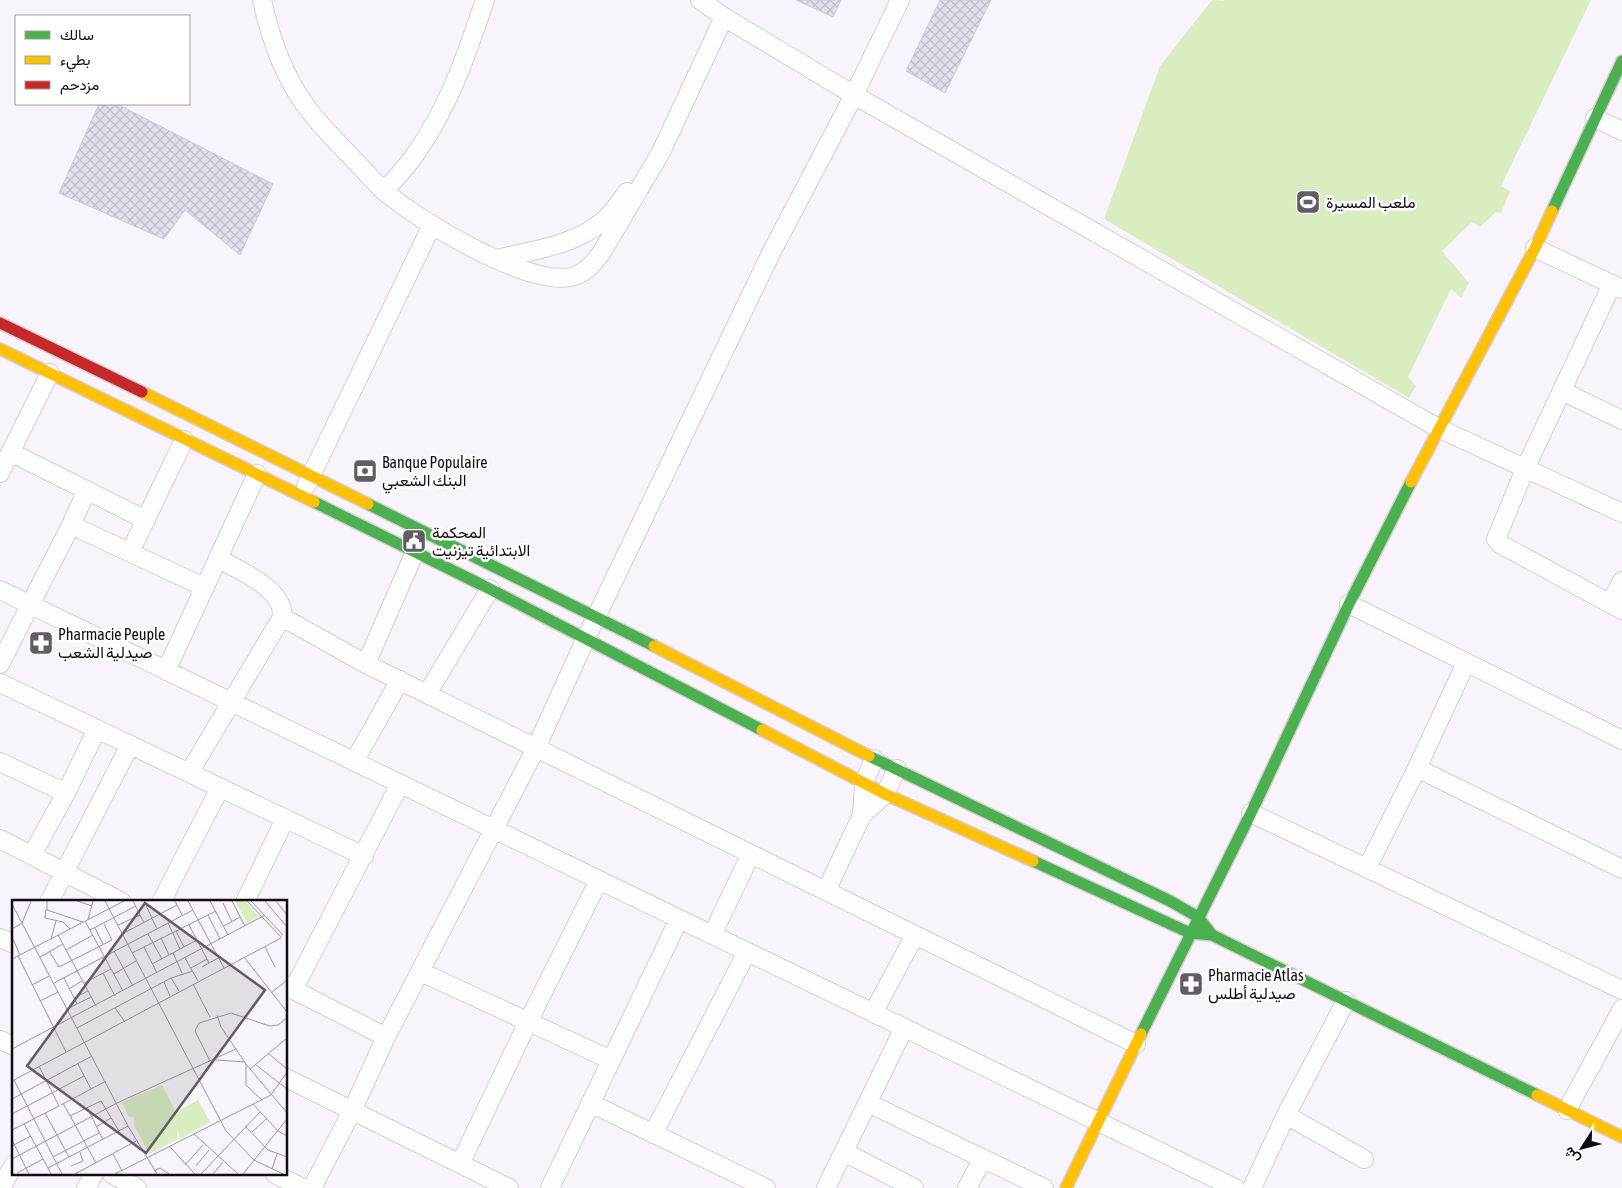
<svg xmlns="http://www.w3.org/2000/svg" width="1622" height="1188" font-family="'Asap Condensed',Vazirmatn,sans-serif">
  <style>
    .garden { fill: #d9edc1 }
    .building { fill: url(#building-cross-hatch); stroke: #cfcad4 }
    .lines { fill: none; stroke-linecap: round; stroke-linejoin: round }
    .street-casing { stroke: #d4ced7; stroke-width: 20 }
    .fast-casing { stroke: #d4ced7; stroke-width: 14 }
    .slow-casing { stroke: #d4ced7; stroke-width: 14 }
    .jam-casing { stroke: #d4ced7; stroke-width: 14 }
    .street { stroke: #fefdfe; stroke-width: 18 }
    .fast { stroke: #4caf50; stroke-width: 11 }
    .slow { stroke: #ffc107; stroke-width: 11 }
    .jam { stroke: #c62828; stroke-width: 11 }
    .labels { text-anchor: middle; stroke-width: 5; stroke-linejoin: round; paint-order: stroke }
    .poi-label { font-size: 16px; fill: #120a14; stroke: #fff; text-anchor: start }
    .inset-road { fill: none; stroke: #9d969f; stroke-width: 1 }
    .view { fill: #635c65; fill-opacity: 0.15; stroke: #635c65; stroke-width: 2.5 }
    .inset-edge { fill: none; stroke: #120a14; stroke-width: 2.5 }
  </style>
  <defs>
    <pattern id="building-cross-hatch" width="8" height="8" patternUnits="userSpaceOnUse" patternTransform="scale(1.25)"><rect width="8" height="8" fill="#e3deec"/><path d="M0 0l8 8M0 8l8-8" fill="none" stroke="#c2bdca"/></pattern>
  </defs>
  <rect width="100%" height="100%" fill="#f9f4fb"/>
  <path class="garden" d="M1212 0 1223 1 1225 0H1591L1501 186 1510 191 1501 213 1496 212 1480 227 1472 222 1442 251 1469 283 1461 298 1451 289 1408 377 1416 386 1409 398 1104 219 1160 66Z"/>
  <path class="building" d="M796 0H841L833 17Z
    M940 0H991L945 93 906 71Z
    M99 104H117L273 184 240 255 185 210 164 239 59 193Z"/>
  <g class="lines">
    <defs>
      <path id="street" d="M262 0C270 37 283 74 305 105 320 126 340 145 358 164 367 173 375 183 384 191 419 221 526 286 571 277 585 274 594 263 602 252L661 152 724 17
        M700 0 724 17 854 95 1438 428 1622 513
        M1595 118 1622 131
        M384 191C395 179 407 167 416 153 449 107 467 53 485 0
        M1535 248 1622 289
        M497 259C533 250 572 246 602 222 612 214 620 202 627 192
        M1612 284 1525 469 1496 539 1500 544 1622 610
        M1562 391 1622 420
        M10 452 146 520
        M0 473 50 373
        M306 486 432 225
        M71 525 204 587
        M130 552 184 440
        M219 559C240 571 285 589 282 617L366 664 1136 1044
        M0 590 1235 1188
        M1349 604 1622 740
        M1610 604 1622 581
        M0 664 71 525 87 490
        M366 664 415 552
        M166 671 257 474
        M0 683 364 856
        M427 694 490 589
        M0 762 66 793
        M354 762 400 680
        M1417 768 1622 869
        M189 773 282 617
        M1251 813 1622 990
        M862 815 885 794 897 769
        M0 839 122 902
        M32 855 66 793 97 729
        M1367 868 1417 768 1466 663
        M826 891 862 815 864 783 874 759
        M49 902 130 745
        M161 902 220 788
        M245 902 285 819
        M712 935 751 854
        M0 938 14 944
        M421 972 611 1060
        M286 986 386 1037
        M293 990 400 784
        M873 1013 915 935
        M0 1040 14 1046
        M286 1078 509 1188
        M590 1103 766 1188
        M868 1103 1044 1188
        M1567 1110 1622 1009
        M1286 1115 1364 1159
        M653 1134 747 952
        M844 1152 914 1188
        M460 1164 528 1022 599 880
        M112 1174 137 1188
        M275 1174 303 1188
        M1 1188 14 1164
        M86 1188 94 1174
        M312 1188 352 1111 386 1037 536 748 586 638 772 251 854 95 900 0
        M550 1188 679 919
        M826 1188 904 1028
        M967 1188 983 1158
        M1252 1188 1286 1115 1346 1001"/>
      <path id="fast" d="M1552 211 1622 61
        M314 502 490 589 762 730
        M368 504 654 646
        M869 756 1170 901 1198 917 1212 935
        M1033 861 1190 933 1212 935 1537 1095
        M1141 1034 1251 813 1349 604 1411 482"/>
      <path id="slow" d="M0 349 314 502
        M142 392 368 504
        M1411 482 1535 248 1552 211
        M654 646 869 756
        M762 730 885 794 1033 861
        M1537 1095 1622 1137
        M1066 1188 1141 1034"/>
      <path id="jam" d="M0 323 142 392"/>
    </defs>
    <use href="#street" class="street-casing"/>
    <use href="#fast" class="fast-casing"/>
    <use href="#slow" class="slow-casing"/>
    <use href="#jam" class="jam-casing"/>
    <use href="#street" class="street"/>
    <use href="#fast" class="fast"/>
    <use href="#slow" class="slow"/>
    <use href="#jam" class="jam"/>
  </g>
  <defs>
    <symbol id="stadium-square" viewBox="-11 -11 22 22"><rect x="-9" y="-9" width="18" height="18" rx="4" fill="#635c65" stroke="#fff"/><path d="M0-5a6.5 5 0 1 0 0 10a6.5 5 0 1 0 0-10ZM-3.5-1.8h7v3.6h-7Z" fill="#fff"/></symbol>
    <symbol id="bank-square" viewBox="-11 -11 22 22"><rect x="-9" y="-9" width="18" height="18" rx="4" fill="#635c65" stroke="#fff"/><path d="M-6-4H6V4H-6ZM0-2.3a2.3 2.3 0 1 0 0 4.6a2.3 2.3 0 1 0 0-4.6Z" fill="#fff"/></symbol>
    <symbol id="civic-square" viewBox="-11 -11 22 22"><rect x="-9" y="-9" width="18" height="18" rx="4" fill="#635c65" stroke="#fff"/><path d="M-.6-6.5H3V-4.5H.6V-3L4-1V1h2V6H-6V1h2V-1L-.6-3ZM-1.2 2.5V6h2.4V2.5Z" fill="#fff"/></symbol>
    <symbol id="pharmacy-square" viewBox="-11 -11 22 22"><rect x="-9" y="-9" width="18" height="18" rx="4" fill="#635c65" stroke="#fff"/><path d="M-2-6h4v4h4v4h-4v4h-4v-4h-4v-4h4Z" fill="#fff"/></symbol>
  </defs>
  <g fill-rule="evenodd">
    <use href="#stadium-square" x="1294" y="188" width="28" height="28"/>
    <use href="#bank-square" x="351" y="457" width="28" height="28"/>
    <use href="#civic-square" x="400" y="527" width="28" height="28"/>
    <use href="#pharmacy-square" x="27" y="629" width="28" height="28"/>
    <use href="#pharmacy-square" x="1177" y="970" width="28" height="28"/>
  </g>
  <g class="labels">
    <g class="poi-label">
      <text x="1326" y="208">ملعب المسيرة</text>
      <text x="382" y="468">Banque Populaire<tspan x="382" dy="18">البنك الشعبي</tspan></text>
      <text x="432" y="538">المحكمة<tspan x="432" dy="18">الابتدائية تيزنيت</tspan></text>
      <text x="58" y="640">Pharmacie Peuple<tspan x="58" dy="18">صيدلية الشعب</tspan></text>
      <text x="1208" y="981">Pharmacie Atlas<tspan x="1208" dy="18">صيدلية أطلس</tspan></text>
    </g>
  </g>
  <g transform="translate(12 900)">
    <rect width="275" height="275" fill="#f9f4fb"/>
    <path d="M223 1H233L247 17 235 23Z" fill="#d9edc1"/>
    <path d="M150 185 164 212 186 200 198 222 168 239 165 227 166 239 137 254 122 225V217H117L110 202Z" fill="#d9edc1"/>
    <path class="inset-road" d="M35 1V10L71 22M65 1 80 6M93 1 214 231 242 260 271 274M121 1 132 23M132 1 145 29M163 1 170 15M176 1 212 68M198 1 216 35M220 1 233 26M235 1 269 37M239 1 271 35M253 1 275 27M264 1 275 15M211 3 220 22M0 4 116 226 145 274M34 9 33 18 51 22 58 29M196 15 208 39M76 19 81 1M73 21 111 91M156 23 168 49M106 25 128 15M177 25 197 63M212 26 228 17M83 28 91 44M0 29 10 23 19 1M78 30 124 6M164 31 172 47M110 34 165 5M136 34 150 59M46 35 84 106M0 37 8 55M149 38 157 55M39 39 44 21M132 47 145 73M253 47 263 67M54 50 81 35M37 51 47 67 100 40 92 24M102 51 121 86M120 53 204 11M161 53 170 73M6 56 54 152M28 57 51 44M232 57 275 112M173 58 186 81M0 59 112 1M140 64 185 40M190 67 206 58M179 68 195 59M91 73 103 96M102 74 124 61M52 78 65 104M159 78 167 91M152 82 158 96M42 83 181 10M72 83 99 69M181 84 198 117M20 85 37 76M57 89 70 81M259 93 275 80M62 98 76 91M28 101 46 92M103 108 113 122M55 109 79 97M205 115 209 127 234 164 275 213M65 128 159 78 181 71M0 149 253 15M257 154 275 169M204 160 233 162M198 161 183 131 187 123 219 113 258 126 266 125 275 118M66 164 79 189M234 164V185L250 200M244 165 275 189M238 169 275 138M2 180 50 274M0 181 269 38M0 199 80 156M51 203 84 263M241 204 266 231 275 236M49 205 94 181M75 207 91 240M33 213 57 257M0 214 72 176M58 216 89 201 107 231M12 224 36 268M233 226 256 250 275 257M84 227 99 218M0 230 47 206 27 166M240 232 254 219M182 234 226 274M0 240 17 274M0 246 19 236M158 247 183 274M101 254 110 271M41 257 87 233M0 259 105 203 224 149M173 265 191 245M59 266 71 261 68 252M184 266 197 250M260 269 265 254M142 271 148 268 157 274M5 273 31 259M39 274 36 268 116 226M63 274 124 241M103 274 259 195 275 172M189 274 248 212M201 274 211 262M231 274 275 219"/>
    <path class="view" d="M133 3 253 90 134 253 15 166Z"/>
    <rect width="275" height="275" class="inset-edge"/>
  </g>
  <rect x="15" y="15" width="175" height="90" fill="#ffffff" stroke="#a09da1"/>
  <rect x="25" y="31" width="25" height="8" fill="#4caf50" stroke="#a09da1"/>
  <text x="60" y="40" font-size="15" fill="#120a14">سالك</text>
  <rect x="25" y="56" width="25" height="8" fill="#ffc107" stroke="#a09da1"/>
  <text x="60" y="65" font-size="15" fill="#120a14">بطيء</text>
  <rect x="25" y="81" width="25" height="8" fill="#c62828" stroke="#a09da1"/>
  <text x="60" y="90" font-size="15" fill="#120a14">مزدحم</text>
  <g transform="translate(1582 1148) rotate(234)" stroke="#ffffff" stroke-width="4" paint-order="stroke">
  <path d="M0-4L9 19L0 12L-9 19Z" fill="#120a14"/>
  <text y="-8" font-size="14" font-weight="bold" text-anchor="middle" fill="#120a14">ش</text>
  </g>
</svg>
